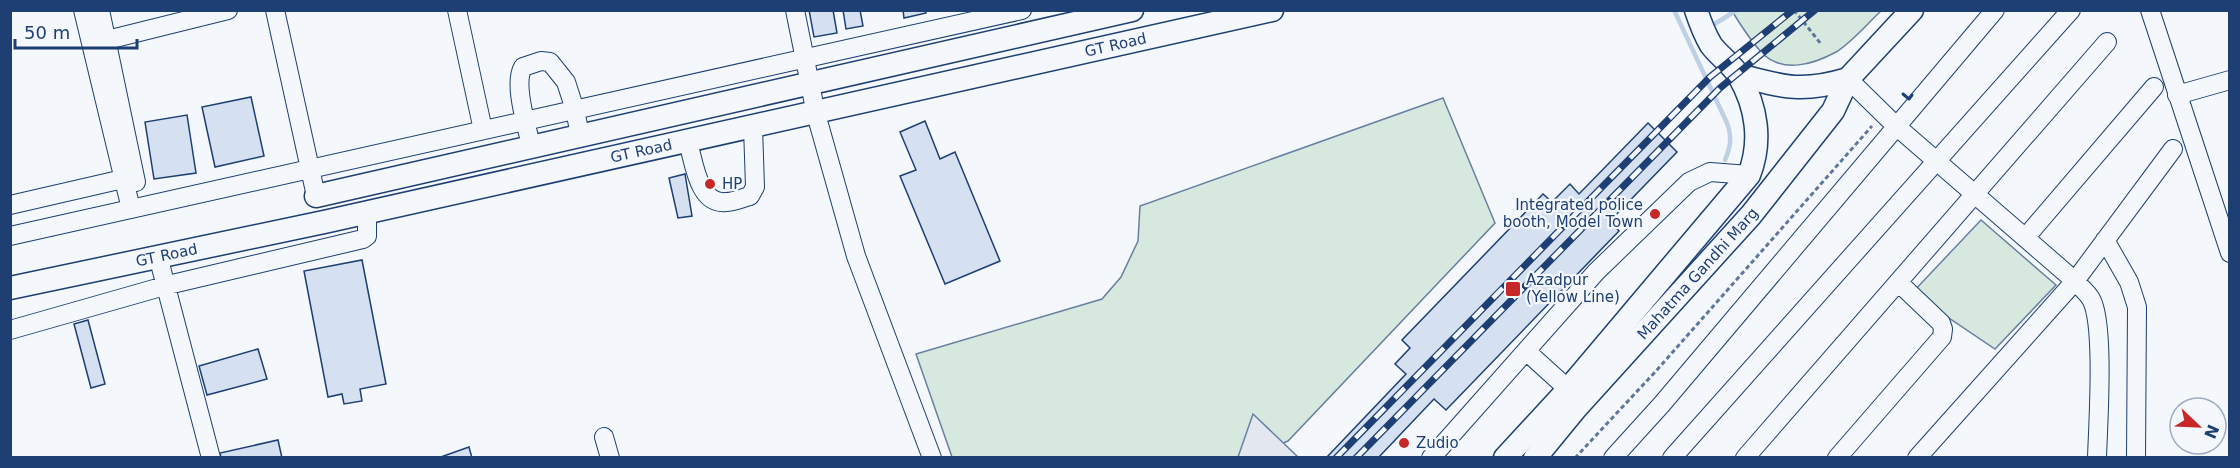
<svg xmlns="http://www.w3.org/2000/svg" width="2240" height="468" font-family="'DejaVu Sans',sans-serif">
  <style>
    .green { fill: #d7e8df; stroke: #687fa3; stroke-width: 1.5 }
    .parking { fill: #e3e8f0; stroke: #687fa3; stroke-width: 1.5 }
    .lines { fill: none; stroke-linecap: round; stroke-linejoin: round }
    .stream { stroke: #bed0e5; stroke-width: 4.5 }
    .building { fill: #d5e0f0; stroke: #1d3f73; stroke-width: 1.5 }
    .minor-casing { stroke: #1d3f73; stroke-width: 20 }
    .major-casing { stroke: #1d3f73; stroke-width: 25 }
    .path { stroke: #5e769c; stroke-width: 3; stroke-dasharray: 4.5 3; stroke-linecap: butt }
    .minor { stroke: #f4f7fb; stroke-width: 18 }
    .major { stroke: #f4f7fb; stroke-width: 22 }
    .rail-casing { stroke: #1d3f73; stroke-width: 7 }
    .rail { stroke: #f4f7fb; stroke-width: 4.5; stroke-dasharray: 14; stroke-linecap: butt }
    .wall { stroke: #1d3f73; stroke-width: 3 }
    .poi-dot { fill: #c62828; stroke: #f4f7fb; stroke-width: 2 }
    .labels { text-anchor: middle; stroke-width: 4.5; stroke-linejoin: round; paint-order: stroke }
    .street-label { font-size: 15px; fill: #1d3f73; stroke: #f4f7fb }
    .poi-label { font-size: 15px; fill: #1d3f73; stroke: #f4f7fb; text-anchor: start }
  </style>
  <rect width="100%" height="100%" fill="#f4f7fb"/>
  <path class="green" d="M1732 11H1881C1868 23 1851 43 1836 52 1814 64 1783 74 1762 53 1751 41 1740 24 1732 11Z
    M1443 98 1495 223 1288 441 1251 457H952L916 354 1102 299 1121 277 1138 241 1140 206Z
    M1981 220 2056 285 1995 349 1912 293Z"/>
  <path class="parking" d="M1253 414 1298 457H1238Z"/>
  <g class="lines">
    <path class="stream" d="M1674 10 1727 123C1732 137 1731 146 1725 160
      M1713 25 1737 10"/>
  </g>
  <path class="building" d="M809 10H833L837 33 814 37Z
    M843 10H860L863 26 846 29Z
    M903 10H925L926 13 904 18Z
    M251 97 264 156 215 167 202 107Z
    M187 115 196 173 154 179 145 122Z
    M925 121 940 159 955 152 1000 261 945 284 900 176 916 170 900 132Z
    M1648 123 1677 152 1610 221 1619 231 1446 410 1434 399 1378 458H1326L1406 374 1395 364 1410 348 1402 340 1543 194 1552 202 1570 184 1579 194Z
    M685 174 692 216 678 218 669 178Z
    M362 260 386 384 360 389 362 401 344 404 342 394 328 397 304 271Z
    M88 320 105 384 91 388 74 324Z
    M258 349 267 379 207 395 199 366Z
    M278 440 282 458H221L220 453Z
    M469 447 472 458H438Z"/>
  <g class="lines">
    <defs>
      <path id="minor" d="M83 10 131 209
        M100 10 136 182
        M275 10 316 196
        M457 10 483 130
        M795 10 816 114 856 256 932 458
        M2150 10 2230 253
        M107 40 228 10
        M1848 79 1896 126 2075 281C2080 287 2087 292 2091 299 2105 323 2098 425 2097 458
        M2177 95 2230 80
        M688 142C694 162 698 205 726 202 734 202 742 198 750 196L755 187 753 127
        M531 146C527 126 513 84 523 67L541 61 550 62 566 82 575 110 580 135
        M10 205 123 179
        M10 236 1022 10
        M2025 238 2154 87
        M2105 240 2129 282 2137 307 2136 458
        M158 256 211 458
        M10 330 168 285 363 239 367 236V212
        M1526 351 1568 389
        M604 437 610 458
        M1431 458 1596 272 1689 182 1710 172 1749 175
        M1613 458 1662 404 1995 10
        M1672 458 2071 10
        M1745 458 2107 42
        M1837 458 1942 337 1943 329 1941 323 1898 282
        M1917 458 2075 281 2173 149"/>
      <g id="major">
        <path d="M1738 75C1783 87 1802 93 1848 79"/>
        <path d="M316 196 1132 10"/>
        <path id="s1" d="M10 288 324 222 1272 10"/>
        <path d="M1505 458 1565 393 1749 175C1762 142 1757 107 1739 76 1732 64 1719 56 1711 45 1705 35 1700 22 1696 10"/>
        <path id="s2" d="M1535 458 1576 408 1751 215 1833 111 1848 79 1912 10"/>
      </g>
    </defs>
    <use href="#minor" class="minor-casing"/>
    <use href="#major" class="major-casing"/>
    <path class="path" d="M1794 10 1821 44
      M1575 458 1656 371 1872 126"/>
    <use href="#minor" class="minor"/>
    <use href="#major" class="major"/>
    <defs>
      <path id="rail" d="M1336 458 1710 77 1793 10
        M1356 458 1720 88 1815 10"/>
    </defs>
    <use href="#rail" class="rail-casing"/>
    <use href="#rail" class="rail"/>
    <path class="wall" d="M1903 94 1909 99 1912 95"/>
  </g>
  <g class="poi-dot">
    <circle cx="710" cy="184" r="6"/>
    <circle cx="1655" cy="214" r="6"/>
    <rect x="1505" y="281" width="16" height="16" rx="3"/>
    <circle cx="1404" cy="443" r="6"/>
  </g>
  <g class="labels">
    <g class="street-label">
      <text dy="5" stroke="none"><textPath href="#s1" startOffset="1132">GT Road</textPath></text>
      <text dy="5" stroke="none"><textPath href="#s1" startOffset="646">GT Road</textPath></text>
      <text dy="5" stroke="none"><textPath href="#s1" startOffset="160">GT Road</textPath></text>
      <text dy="5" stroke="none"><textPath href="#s2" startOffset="246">Mahatma Gandhi Marg</textPath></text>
    </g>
    <g class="poi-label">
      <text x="722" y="189">HP</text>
      <text x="1643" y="210" text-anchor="end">Integrated police<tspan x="1643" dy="17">booth, Model Town</tspan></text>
      <text x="1526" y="285">Azadpur<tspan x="1526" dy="17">(Yellow Line)</tspan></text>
      <text x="1416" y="448">Zudio</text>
    </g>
  </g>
  <rect width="2240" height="468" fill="none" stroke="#1d3f73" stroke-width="24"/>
  <g transform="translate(2198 426) rotate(113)"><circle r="28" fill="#f4f7fb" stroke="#9eadc5" stroke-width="1.5"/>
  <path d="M0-4.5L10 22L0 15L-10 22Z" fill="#c62828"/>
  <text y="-9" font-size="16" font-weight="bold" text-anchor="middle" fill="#1d3f73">N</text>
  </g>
  <path d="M15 39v9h122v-9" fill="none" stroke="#1d3f73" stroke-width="3"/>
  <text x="24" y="39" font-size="18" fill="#1d3f73" stroke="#f4f7fb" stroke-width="4.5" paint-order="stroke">50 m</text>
</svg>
